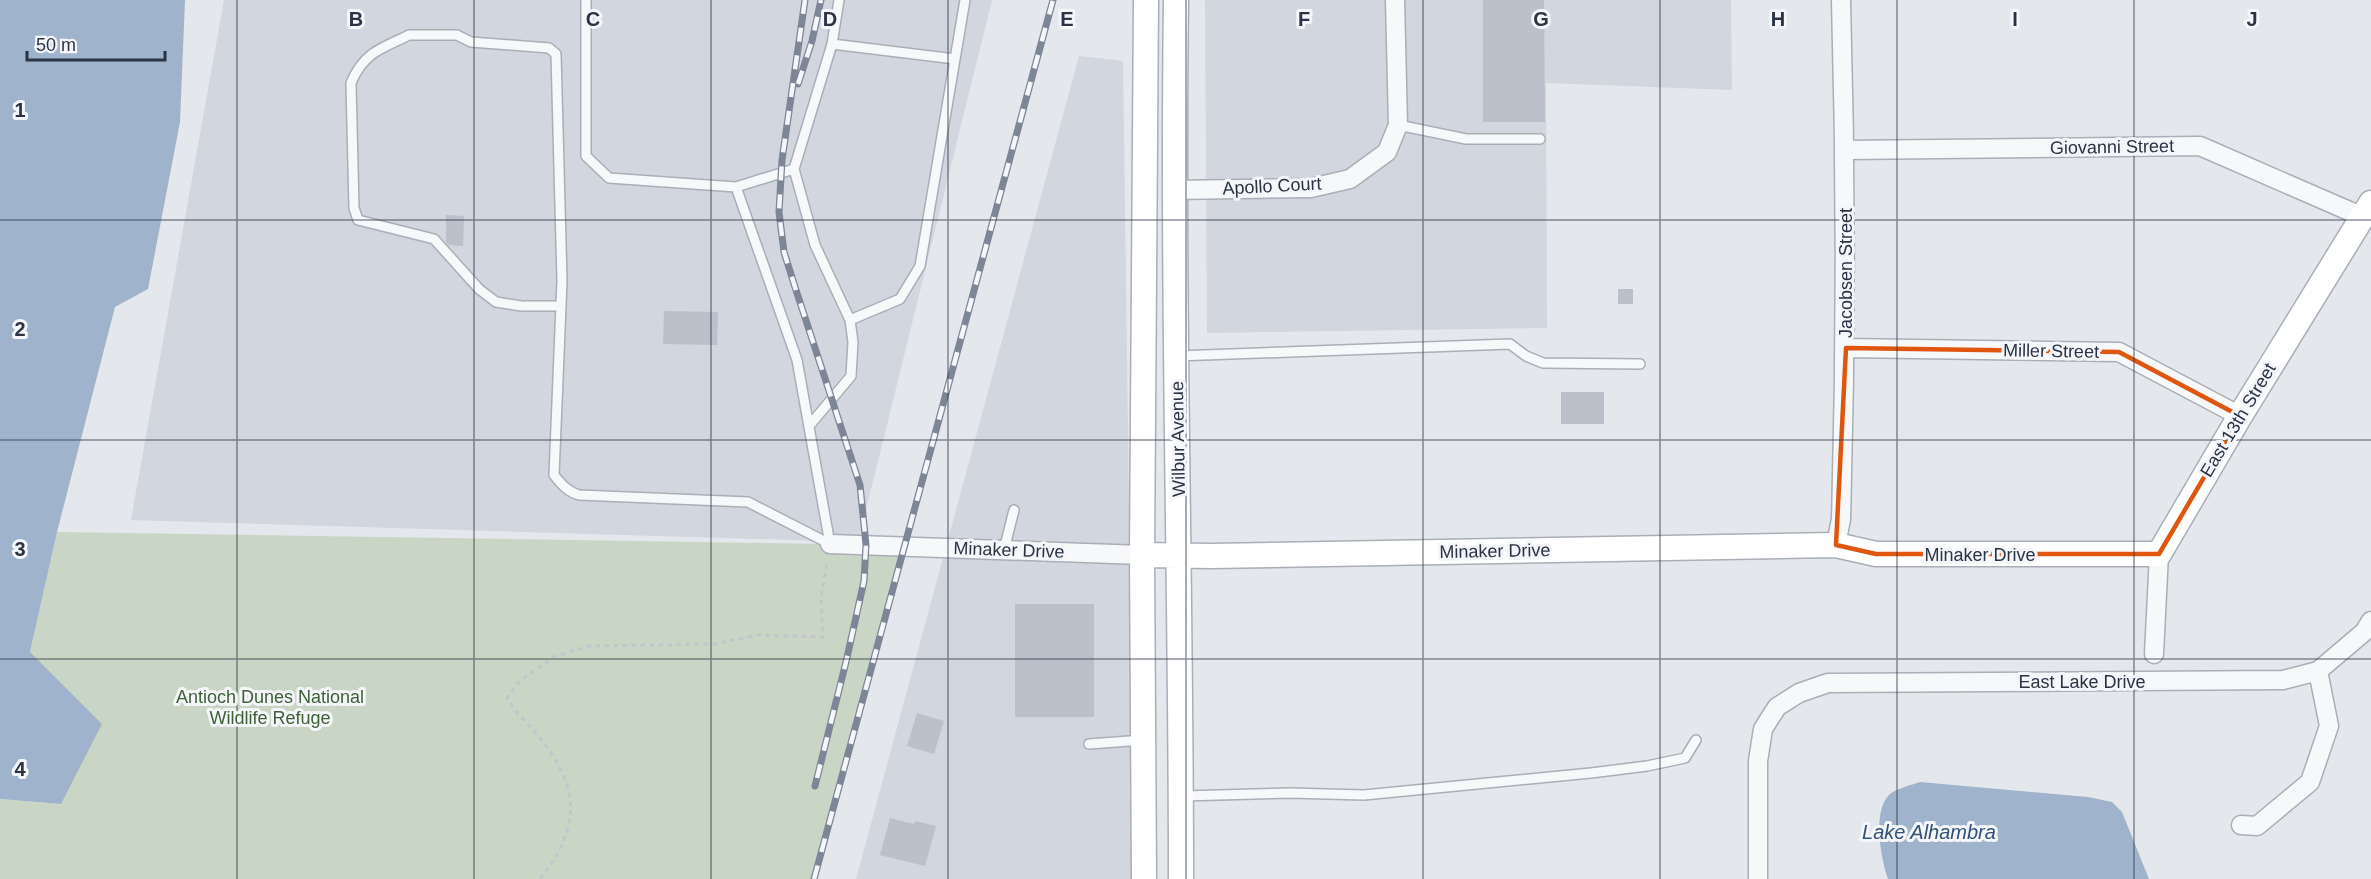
<svg xmlns="http://www.w3.org/2000/svg" width="2371" height="879" font-family="Arial,sans-serif">
  <style>
    .built { fill: #d2d6de }
    .green { fill: #c9d6c5 }
    .water { fill: #9fb4cc }
    .building { fill: #bbc0ca }
    .lines { fill: none; stroke-linecap: round; stroke-linejoin: round }
    .lane-casing { stroke: #a9aeb7; stroke-width: 12 }
    .street-casing { stroke: #a9aeb7; stroke-width: 21 }
    .secondary-casing { stroke: #a9aeb7; stroke-width: 27 }
    .path { stroke: #c2c5cb; stroke-width: 3; stroke-dasharray: 4.5 4.5; stroke-linecap: butt }
    .lane { stroke: #f7f8fa; stroke-width: 9 }
    .street { stroke: #f7f8fa; stroke-width: 18 }
    .secondary { stroke: #fff; stroke-width: 24 }
    .rail-casing { stroke: #7d8696; stroke-width: 7 }
    .rail { stroke: #f4f6f9; stroke-width: 4.5; stroke-dasharray: 14; stroke-linecap: butt }
    .marked { fill: none; stroke: #df570f; stroke-width: 4.5; stroke-linejoin: round }
    .grid { fill: none; stroke: #2b3445; stroke-width: 1.5; stroke-opacity: 0.55 }
    .labels { text-anchor: middle; stroke-width: 6; stroke-linejoin: round; paint-order: stroke }
    .street-label { font-size: 18px; fill: #2b3445; stroke: #f4f6f9 }
    .park-label { font-size: 18px; fill: #3f6138; stroke: #f4f6f9 }
    .water-label { font-size: 20px; font-style: italic; fill: #34527a; stroke: #f4f6f9 }
    .grid-label { font-size: 20px; text-anchor: middle; font-weight: bold; fill: #2b3445; stroke: #f4f6f9; stroke-width: 6; stroke-linejoin: round; paint-order: stroke }
  </style>
  <rect width="100%" height="100%" fill="#e4e7ec"/>
  <path class="built" d="M224 0H992L858 542 131 520Z
    M1205 0H1731L1732 90 1546 83 1547 328 1207 333Z
    M1079 56 1123 61 1134 879H856Z"/>
  <path class="green" d="M57 532 830 544 904 548 814 879H0V799L61 804 30 652Z"/>
  <path class="water" d="M0 0H185L180 122 148 289 115 307 57 532 30 652 102 724 61 804 0 799Z
    M1920 782 2088 797 2112 802 2122 812 2149 879H1888C1881 859 1872 812 1889 795 1895 789 1911 785 1920 782Z"/>
  <path class="building" d="M1483 0H1544L1545 122H1483Z
    M446 215 464 216 463 246 449 245 446 242Z
    M1618 289H1633V304H1618Z
    M664 311 718 312 717 345 663 344Z
    M1561 392H1604V424H1561Z
    M1015 604H1094V717H1015Z
    M917 713 944 721 934 754 907 746Z
    M890 818 914 824 915 821 936 826 925 866 880 855Z"/>
  <g class="lines">
    <defs>
      <path id="lane" d="M586 0V156L609 178 736 187 797 360 830 544
        M832 44 839 0
        M1398 125 1466 139H1540
        M794 169 815 245 850 320 853 342 851 376 809 426
        M736 187 794 169 832 44 955 59
        M521 306 496 302 479 289 434 239 358 220 354 208 351 83C362 56 378 49 403 38L409 35H457L471 42 549 48 556 54 562 281 554 475C561 484 568 492 579 495L748 502 830 544
        M525 306H561
        M850 320 900 299 920 266 965 0
        M1176 356 1510 344 1526 356 1543 363 1640 364
        M1004 550 1014 510
        M1089 744 1143 740
        M1183 796 1290 793 1364 795 1591 773 1647 766 1685 758 1696 740"/>
      <path id="street" d="M1846 150 2200 146 2363 217
        M1174 190 1311 188 1350 179 1387 152 1398 125 1395 0
        M1846 348 2119 352 2240 416
        M830 544 1142 555
        M1836 545 1841 519C1846 346 1846 173 1841 0
        M2154 654 2159 554
        M2241 825 2257 826 2310 782 2329 726 2318 671
        M1758 879V761L1763 729 1777 707 1799 693 1828 683 2283 680 2318 671 2364 632 2371 621"/>
      <path id="secondary" d="M1176 0C1172 293 1181 586 1181 879
        M1142 555 1211 556 1836 545 1876 554H2159L2240 416 2371 203
        M1144 879 1142 555 1146 0"/>
    </defs>
    <use href="#lane" class="lane-casing"/>
    <use href="#street" class="street-casing"/>
    <use href="#secondary" class="secondary-casing"/>
    <path class="path" d="M540 879C581 827 581 788 539 737 529 724 515 713 507 698L520 681 555 656 590 646 713 644 758 635 823 637 821 598 827 562"/>
    <use href="#lane" class="lane"/>
    <use href="#street" class="street"/>
    <use href="#secondary" class="secondary"/>
    <defs>
      <path id="rail" d="M805 0 782 160 779 212 784 252 795 287 860 485 866 545 864 581 846 662 815 786
        M798 84 812 41 821 0
        M814 879 1053 0"/>
    </defs>
    <use href="#rail" class="rail-casing"/>
    <use href="#rail" class="rail"/>
  </g>
  <path class="marked" d="M1846 348 2119 352 2240 416 2159 554H1876L1836 545Z"/>
  <path class="grid" d="M237 0V879M474 0V879M711 0V879M948 0V879M1186 0V879M1423 0V879M1660 0V879M1897 0V879M2134 0V879M0 220H2371M0 440H2371M0 659H2371"/>
  <g class="labels">
    <g class="street-label">
      <text transform="translate(2112 147) rotate(-1)" y="6">Giovanni Street</text>
      <text transform="translate(1272 186) rotate(-3)" y="6">Apollo Court</text>
      <text transform="translate(1846 273) rotate(-90)" y="6">Jacobsen Street</text>
      <text transform="translate(2051 351) rotate(1)" y="6">Miller Street</text>
      <text transform="translate(2238 420) rotate(-59)" y="6">East 13th Street</text>
      <text transform="translate(1178 439) rotate(-91)" y="6">Wilbur Avenue</text>
      <text transform="translate(1009 550) rotate(2)" y="6">Minaker Drive</text>
      <text transform="translate(1495 551) rotate(-1)" y="6">Minaker Drive</text>
      <text x="1980" y="561">Minaker Drive</text>
      <text x="2082" y="688">East Lake Drive</text>
    </g>
    <g class="park-label">
      <text x="270" y="703">Antioch Dunes National<tspan x="270" dy="21">Wildlife Refuge</tspan></text>
    </g>
    <g class="water-label">
      <text x="1929" y="839">Lake Alhambra</text>
    </g>
  </g>
  <g class="grid-label">
    <text x="356" y="26">B</text>
    <text x="593" y="26">C</text>
    <text x="830" y="26">D</text>
    <text x="1067" y="26">E</text>
    <text x="1304" y="26">F</text>
    <text x="1541" y="26">G</text>
    <text x="1778" y="26">H</text>
    <text x="2015" y="26">I</text>
    <text x="2252" y="26">J</text>
    <text x="20" y="117">1</text>
    <text x="20" y="336">2</text>
    <text x="20" y="556">3</text>
    <text x="20" y="776">4</text>
  </g>
  <path d="M27 51v9h138v-9" fill="none" stroke="#2b3445" stroke-width="3"/>
  <text x="36" y="51" font-size="18" fill="#2b3445" stroke="#f4f6f9" stroke-width="4.5" paint-order="stroke">50 m</text>
</svg>
